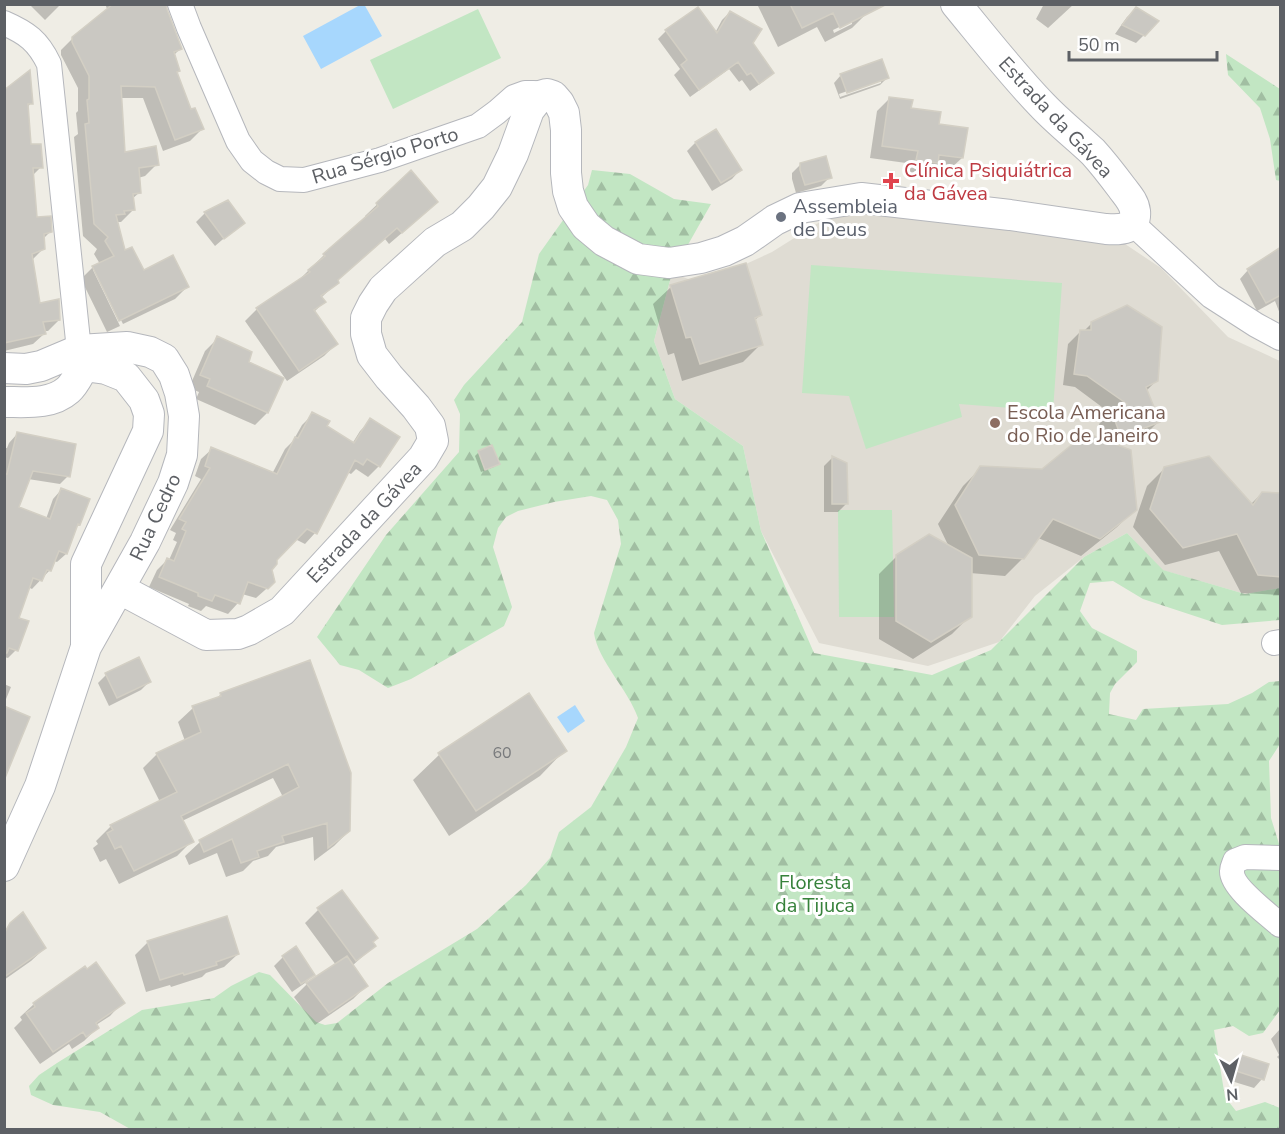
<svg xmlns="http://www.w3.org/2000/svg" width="1285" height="1134" font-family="'Nunito Sans',sans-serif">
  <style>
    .education { fill: #dfdcd3 }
    .forest { fill: url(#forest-firs) }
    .green { fill: #c2e6c3 }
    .water { fill: #a7d7fd }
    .shadow { fill: #0003; fill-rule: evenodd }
    .building { fill: #cac8c2; stroke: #d3cfc4; stroke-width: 1.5 }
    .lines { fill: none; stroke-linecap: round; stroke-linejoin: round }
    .minor-casing { stroke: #b5b7bc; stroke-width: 26 }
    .tertiary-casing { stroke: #b5b7bc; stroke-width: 32 }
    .minor { stroke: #fff; stroke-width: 24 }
    .tertiary { stroke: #fff; stroke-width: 30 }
    .health-dot { fill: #e0444e; stroke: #fff; stroke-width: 2 }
    .worship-dot { fill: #6b7280; stroke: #fff; stroke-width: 2 }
    .education-dot { fill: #8d6e63; stroke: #fff; stroke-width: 2 }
    .labels { text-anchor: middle; stroke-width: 6; stroke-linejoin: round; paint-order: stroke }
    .number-label { font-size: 16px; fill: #787a7c }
    .street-label { font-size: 20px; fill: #5d6065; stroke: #fff }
    .health-label { font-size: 20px; fill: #be3a42; stroke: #fff; text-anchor: start }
    .worship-label { font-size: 20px; fill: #5b616d; stroke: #fff; text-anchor: start }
    .education-label { font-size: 20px; fill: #785e54; stroke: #fff; text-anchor: start }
    .park-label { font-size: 20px; fill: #37823b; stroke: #fff }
  </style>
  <defs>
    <pattern id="forest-firs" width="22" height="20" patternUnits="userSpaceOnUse" patternTransform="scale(1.5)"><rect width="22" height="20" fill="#c2e6c3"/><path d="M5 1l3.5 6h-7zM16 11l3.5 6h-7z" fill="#a1bea2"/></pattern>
  </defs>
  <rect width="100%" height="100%" fill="#efede5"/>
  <path class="education" d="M891 212 1122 242 1161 268 1228 337 1280 361V588L1245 594 1162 570 1127 533 1084 557 1035 596 999 642 928 666 819 643 761 531 743 446 675 399 654 341 672 273 702 284 772 252 831 215Z"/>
  <path class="forest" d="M1226 54 1280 89V181L1276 180 1270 139 1260 108 1228 75Z
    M592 170 630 174 674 199 711 204 672 273 654 341 675 399 743 446 761 531 814 653 932 675 991 650 1084 557 1127 533 1163 570 1245 594 1280 588V620L1222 625 1143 599 1113 581 1090 583 1080 611 1092 628 1137 651V662L1115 684 1110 693 1109 714 1136 720 1143 709 1228 704 1252 693 1269 682 1280 681V744L1269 761 1271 818 1280 847V1010L1263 1033 1249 1036 1233 1026 1214 1030 1225 1097 1236 1111 1265 1102 1280 1108V1129L132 1130 100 1112 53 1105 31 1095 29 1086 39 1075 57 1063 142 1010 214 998 231 986 259 972 270 975 316 1022 325 1025 337 1023 388 983 477 929 526 885 550 858 559 832 591 807 626 747 638 718C628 689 598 661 594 633L621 544 618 520 607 500 591 496 554 502 518 511 506 517 498 528 493 547 512 607 504 626 411 679 388 688 359 670 340 665 317 637 386 535 459 452 460 414 454 400 464 385 522 322 539 254 588 185Z"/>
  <path class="green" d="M478 9 501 58 393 109 370 60Z
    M811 265 1062 283 1053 411 959 404 962 417 866 449 849 396 802 393Z
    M838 510H892L894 617H839Z"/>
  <path class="water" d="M364 4 382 36 321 69 303 36 360 5Z
    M575 705 585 721 568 733 557 717Z"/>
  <path class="shadow" d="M29 4H61L45 20Z
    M105 4H165L181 48 173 56 179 70 176 73 190 111 202 129 190 141 163 151 143 98H120L124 153 157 164 145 176 138 178 140 192 132 199 133 210 121 222H116L124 252 143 272 187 287 175 299 123 324 96 270H93L120 326 107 332 81 279 93 267 100 264 94 254 97 249 83 236 74 137 78 134 76 113 78 111V88L61 55V50L73 38 108 11Z
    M757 4H863L867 13 852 28 825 42 817 27 778 47ZM852 21V24L834 33 833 30Z
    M1044 4H1074L1048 28 1036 19Z
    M1136 9 1144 35 1136 43 1115 34 1127 17Z
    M730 12 772 73 764 81 750 91 742 80 739 82 729 69 690 97 674 75 680 69 658 39 666 31 715 33 722 20Z
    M841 75 887 78 880 85 840 99 834 83ZM881 79V83L840 97 839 94Z
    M4 92 31 103 27 108 30 146 41 167 32 176 36 219 51 231 43 239 44 248 33 259 39 304 59 320 48 331H44V334L33 344 4 351Z
    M890 98 937 125 962 158 949 170 931 168 924 175 905 172 906 163 870 158 877 111Z
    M715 131 740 170 732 179 712 191 687 151 695 143Z
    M801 164 830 177 821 186 796 193 792 179V173Z
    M411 172 424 214 389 244 385 239 336 281 337 282 321 298 324 302 314 312 336 344 324 356 287 381 245 321 257 309 297 282 324 255 366 218 365 216Z
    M228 202 243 222 215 246 196 222 205 213Z
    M1280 248V314L1275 301 1257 311 1240 279 1248 270Z
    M671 287 760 315 754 321 761 344 743 362 682 381 674 353 668 355 653 304Z
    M1092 323 1156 381 1146 391 1158 422 1146 434 1115 445 1135 509 1117 527 1081 556 1038 538 1023 558 1005 576 970 573V616L952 634 913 659 879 639V574L897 556 949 547 938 524 963 486 981 468 1042 471 1106 442 1099 424 1110 413 1075 387 1063 385 1068 344 1081 331H1084Z
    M218 338 248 363 267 413 255 425 196 399 199 392 189 388 205 351Z
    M313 414 325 427 352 444 360 431 371 420 397 438 379 466 368 477 356 469 351 474 347 472 315 533 305 544 295 539 275 560 271 569 274 582 256 598 242 594 238 603 228 614 206 606 201 611 188 606 189 604 149 587 157 570 167 560H169L177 542 173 540 176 533 170 530 201 479 195 476 201 459 212 449 272 474 285 449 293 441 302 425Z
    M17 434 68 476 60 484 28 479 4 505V448H7L9 443Z
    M479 452 498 464 494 467 481 472 475 456Z
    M832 458 847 503 838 512H824V466Z
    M1165 468 1250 505 1262 493 1280 494V595L1241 593 1219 551 1165 565 1133 527 1147 486Z
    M61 490 79 524 75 528 66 554 57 562 54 561 50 570 32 589 28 587 18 618 16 650 8 658 4 657V541L46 519 53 499Z
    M309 662 349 831 334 846 314 861 313 837 276 847 268 856 253 861 243 871 226 877 217 853 189 865 185 856 200 842 283 797 273 778 182 821 192 841 177 856 119 884 106 859 100 862 93 848 98 844 96 841 111 826 160 802 143 768 157 754 185 741 178 722 193 708 215 700 221 694Z
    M106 675 149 682 141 690 109 706 98 683Z
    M4 684 11 687 4 704Z
    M529 695 565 750 540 776 449 836 413 780 439 755Z
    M342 892 374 946 352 966 366 986 353 999 315 1025 294 997 307 984 336 965 305 923 318 910Z
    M11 925 45 948 31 961 4 980V931Z
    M148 942 238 954 224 967 206 973 202 977 171 987 170 985 146 992 135 955Z
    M295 948 313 975 305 983 292 992 274 966 283 957Z
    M85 969 123 1002 110 1016 96 1025 97 1028 84 1041 72 1049 69 1044 40 1064 14 1028 22 1020 20 1017 34 1004Z
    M1280 1029V1060L1277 1057 1279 1055 1271 1039Z
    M1241 1057 1262 1079 1254 1088 1228 1080 1233 1065Z"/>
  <path class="building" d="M113 4H166L167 9 182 49 174 52 180 71 177 72 191 109 195 108 204 129 175 140 155 87 121 86 125 152 156 146 159 165 139 168 141 193 133 194 135 210 124 211 125 214 116 215 125 250 132 247 144 270 173 255 189 287 119 321 92 266 114 256 105 241 108 237 94 224 85 124 89 123 87 100 89 99V76L72 42V37Z
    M790 4H887L840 28 833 13 802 28Z
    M698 7 717 33 730 11 762 29 753 43 774 73 759 84 751 73 747 75 738 62 699 90 681 65 687 60 665 30Z
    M1136 7 1159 21 1145 36 1122 25Z
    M882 59 889 78 847 93 840 74Z
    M30 70 33 104H28L31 144H41L43 168H33L37 217 51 216 52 232 44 234 45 249 32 254 40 303 59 299 60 320 43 322 46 334 4 343V90Z
    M889 97 913 100 911 108 941 112 939 124 968 128 963 158 939 155 938 163 916 160 918 151 882 146Z
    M716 129 742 170 721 183 695 142Z
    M826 156 832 178 805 185 800 170V163Z
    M411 170 438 202 402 233 397 228 338 280 339 283 321 296 326 302 314 310 338 344 299 371 256 308 310 272 308 270 325 256 323 254 378 206 376 203Z
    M228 200 245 223 224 239 204 212Z
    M1281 247V295L1266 303 1247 269Z
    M746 263 762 315 755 318 763 345 700 364 691 337 686 338 670 285Z
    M1127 305 1162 327 1158 381 1146 387 1160 422 1121 437 1111 410 1127 404 1087 376 1074 374 1080 330H1091V322Z
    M217 336 252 352 249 362 284 378 268 413 207 386 210 379 200 375Z
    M312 412 330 421 327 426 354 443 370 418 400 437 380 467 367 459 363 465 355 460 317 534 307 529 277 560V564L272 570 275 582 268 589 248 582 240 604 215 595 212 601 198 596V593L159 577 167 558 174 561 186 531 182 529 186 522 179 519 210 468 205 466 211 447 277 474 295 437 298 438Z
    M17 432 76 444 70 477 33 471 19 507 50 519 61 488 90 499 80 525 78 524 67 554 59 551 51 571 47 570 42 581 33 578 19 618 29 621 18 651 9 648 7 653H4V474H7Z
    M1086 433 1131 450 1137 510 1100 539 1053 519 1024 559 979 555 955 505 980 466 1042 469Z
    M492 445 500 464 485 470 478 451Z
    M832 456 847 463 848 504H832Z
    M1209 456 1253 505 1262 492 1281 493V577L1258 575 1237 534 1183 548 1150 509 1164 467Z
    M929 534 972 558V617L931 642 896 621V555Z
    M139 657 151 682 117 698 105 673Z
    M310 660 351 773 350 831 328 848 327 823 282 836 284 842 257 851 259 857 241 863 232 839 204 852 199 840 299 787 288 764 181 816 194 842 134 871 121 846 115 849 107 833 113 830 110 825 177 792 156 753 201 732 192 706 221 696 220 693Z
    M529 693 567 751 476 811 438 753Z
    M4 706 30 717 5 778H4Z
    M342 890 378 938 373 942 376 946 356 961 317 908Z
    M23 912 46 948 4 977V934L10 923Z
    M227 916 239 954 216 962 217 965 184 975 183 973 160 980 147 941Z
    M296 946 315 975 301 984 282 956Z
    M347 956 368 986 329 1013 306 983Z
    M96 962 125 1003 96 1023 99 1028 86 1037 83 1032 53 1052 26 1013 35 1007 33 1003 85 966 87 969Z
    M1241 1055 1269 1064 1264 1080 1236 1071Z"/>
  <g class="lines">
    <defs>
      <path id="minor" d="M180 4 189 28 238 141 252 161 266 172 280 179 304 180 380 160 478 126 497 112 514 97 525 93H534L540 96
        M4 23C27 33 38 41 49 64L79 350 84 366
        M1133 224 1211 296 1256 325 1280 338
        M1274 643 1280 642
        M1280 858 1245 857 1235 861C1234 864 1232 867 1232 871 1231 887 1268 914 1280 925"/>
      <path id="tertiary" d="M4 368 26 369 41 366 79 350 127 347 150 352 164 359 174 375 180 393 184 416 182 455 173 483 145 542 86 647 40 786 4 866
        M4 402C26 402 51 405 68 390 75 384 79 374 84 366L106 369 126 377 144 400 149 414 148 431 86 564V647
        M120 589 206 635 238 634 249 630 282 611 423 458 433 441 430 426 416 407 389 377 372 355 366 334V318L373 304 383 289 435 242 462 226 481 207 497 187 513 154 529 110 540 96 547 94 553 96 559 103 564 113 566 130V173L568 191 573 207 586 226 604 241 638 259 669 263 701 258 724 251 745 241 775 220 800 208 861 198 1010 215 1106 229C1120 230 1137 230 1135 211 1134 202 1127 195 1122 188 1113 176 1103 163 1093 152 1076 136 1058 122 1042 105 1012 74 984 38 956 4"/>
    </defs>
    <use href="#minor" class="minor-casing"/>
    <use href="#tertiary" class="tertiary-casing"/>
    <use href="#minor" class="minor"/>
    <use href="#tertiary" class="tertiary"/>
  </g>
  <path class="health-dot" d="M888 172h6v6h6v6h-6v6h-6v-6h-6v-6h6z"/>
  <circle class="worship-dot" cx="781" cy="217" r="6"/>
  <circle class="education-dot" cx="995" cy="423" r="6"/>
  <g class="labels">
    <g class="number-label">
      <text x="502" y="758">60</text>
    </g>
    <g class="street-label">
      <text transform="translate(1056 117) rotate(47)" y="7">Estrada da Gávea</text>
      <text transform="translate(385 155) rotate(-17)" y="7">Rua Sérgio Porto</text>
      <text transform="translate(155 517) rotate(-65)" y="7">Rua Cedro</text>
      <text transform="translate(364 522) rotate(-47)" y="7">Estrada da Gávea</text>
    </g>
    <g class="health-label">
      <text x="904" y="177">Clínica Psiquiátrica<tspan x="904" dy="23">da Gávea</tspan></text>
    </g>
    <g class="worship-label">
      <text x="793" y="213">Assembleia<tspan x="793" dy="23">de Deus</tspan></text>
    </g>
    <g class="education-label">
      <text x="1007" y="419">Escola Americana<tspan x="1007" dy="23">do Rio de Janeiro</tspan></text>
    </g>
    <g class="park-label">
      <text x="815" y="889">Floresta<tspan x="815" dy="23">da Tijuca</tspan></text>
    </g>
  </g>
  <rect width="1285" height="1134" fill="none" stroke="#5d6065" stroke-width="12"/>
  <g transform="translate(1231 1080) rotate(175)" stroke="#ffffff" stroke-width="4.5" paint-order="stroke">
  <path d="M0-4.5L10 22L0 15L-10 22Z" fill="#5d6065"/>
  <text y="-9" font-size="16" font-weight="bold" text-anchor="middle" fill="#5d6065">N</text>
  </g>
  <path d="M1069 51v9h148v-9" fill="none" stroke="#5d6065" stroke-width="3"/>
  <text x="1078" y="51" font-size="18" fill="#5d6065" stroke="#ffffff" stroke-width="4.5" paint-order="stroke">50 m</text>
</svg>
